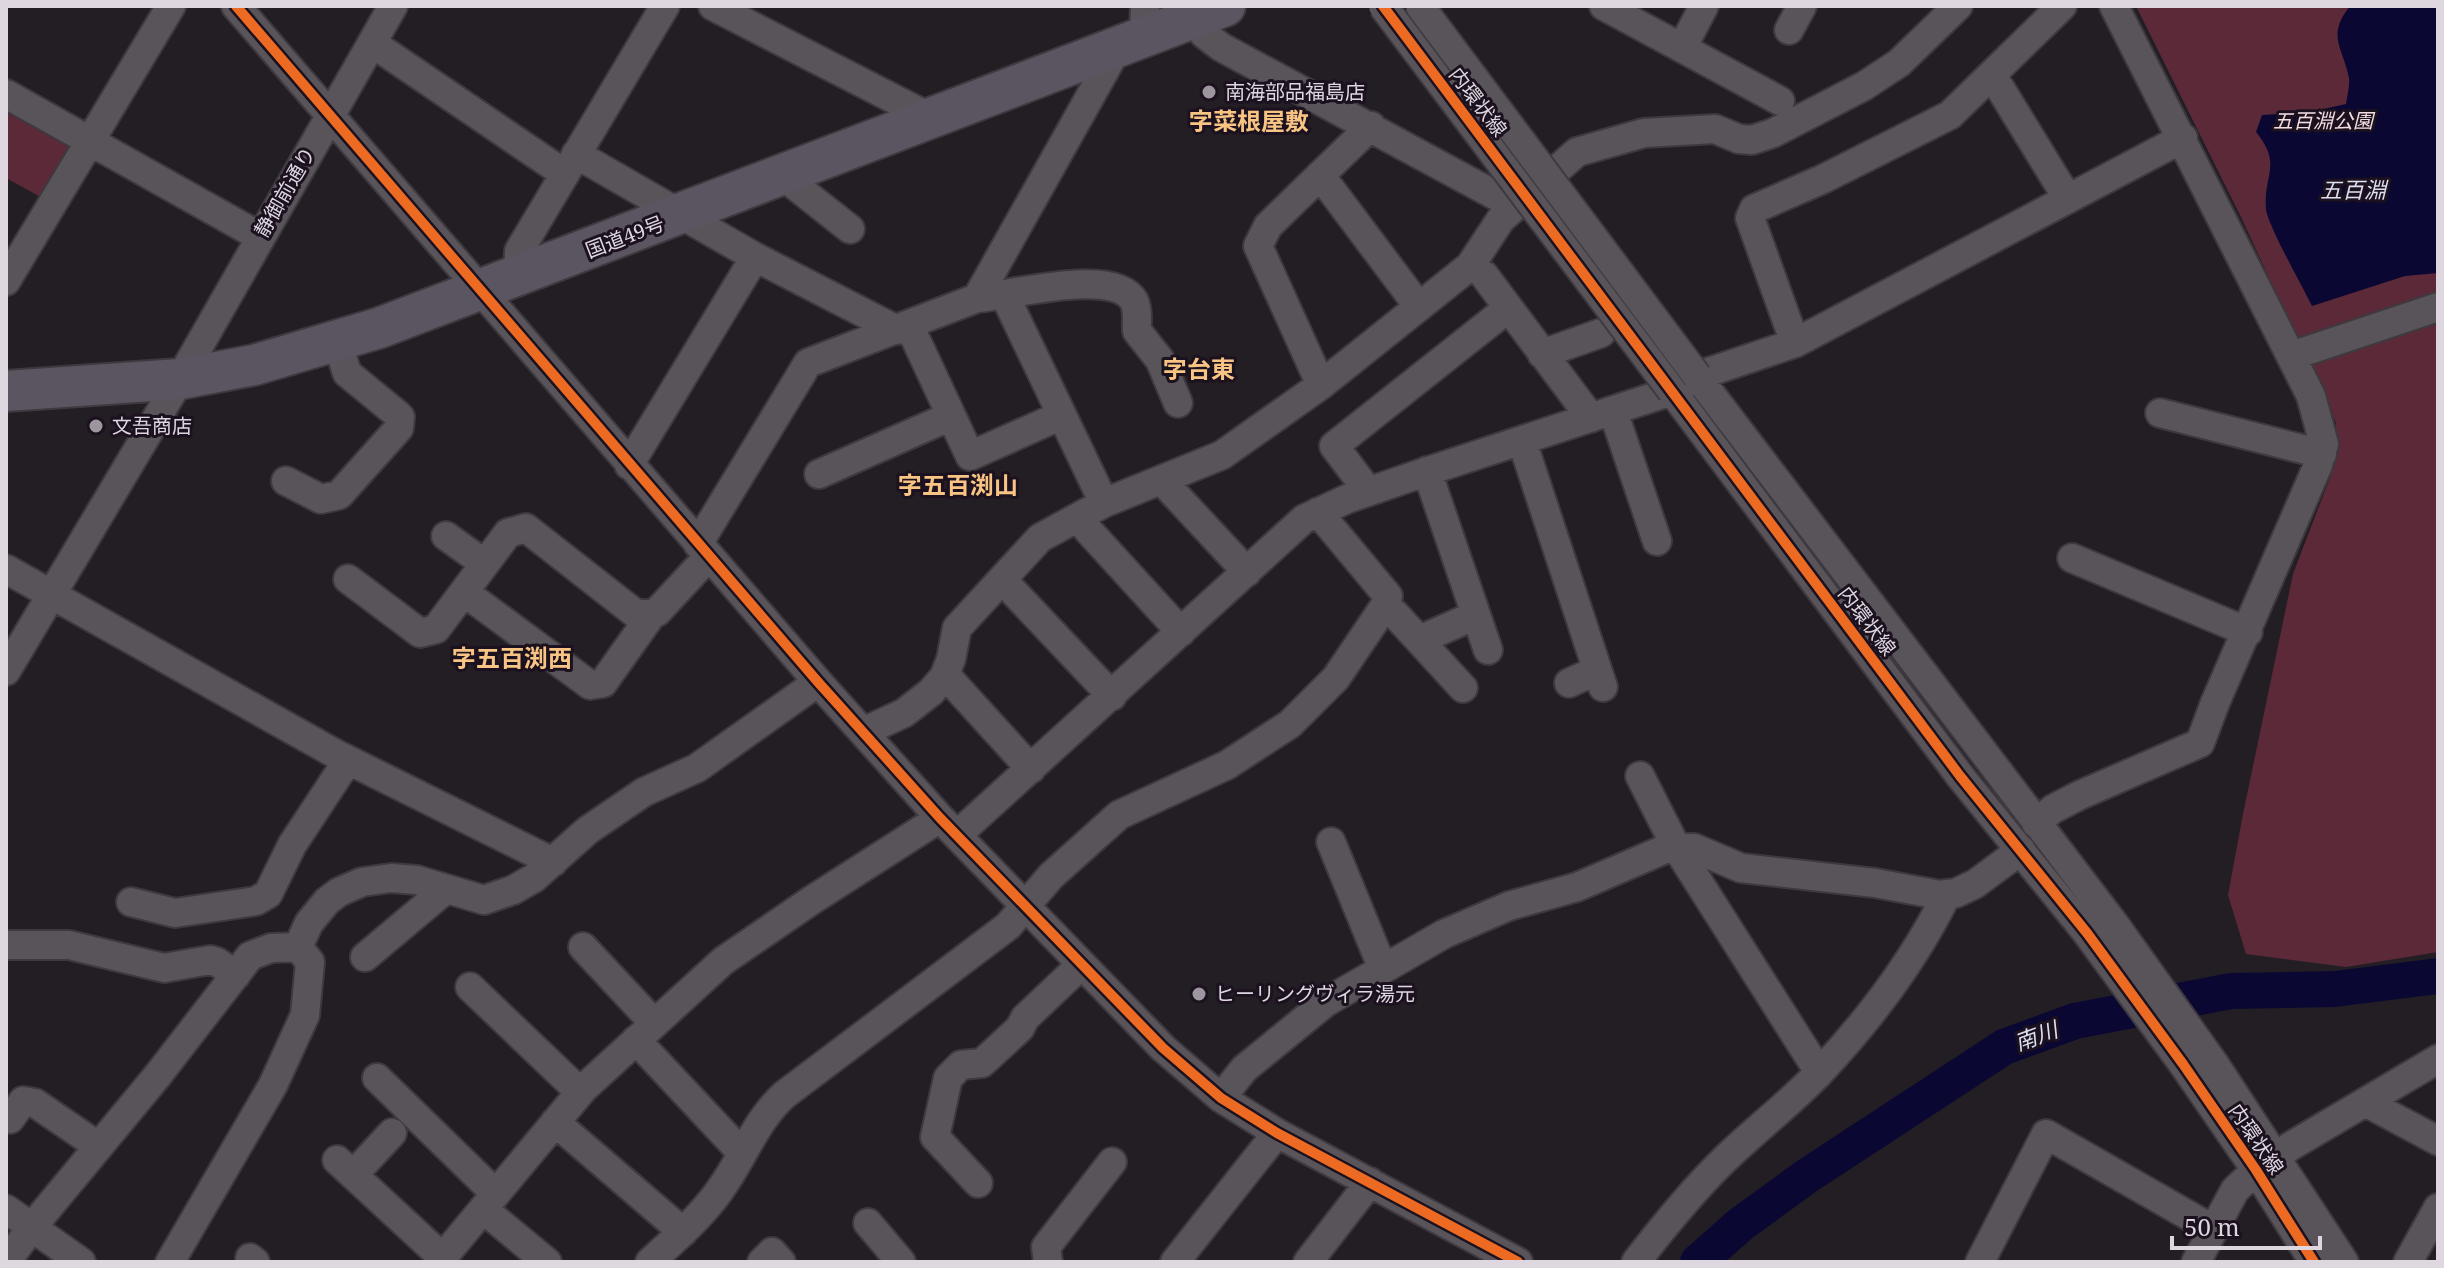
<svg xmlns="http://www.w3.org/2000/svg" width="2444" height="1268" font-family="'Noto Serif','Noto Sans JP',serif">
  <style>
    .green { fill: #5b2938 }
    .water { fill: #0a0832 }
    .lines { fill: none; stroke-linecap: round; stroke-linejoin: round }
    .river { stroke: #0a0832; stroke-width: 36 }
    .minor-casing { stroke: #3e393f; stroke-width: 32 }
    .highway-casing { stroke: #3e393f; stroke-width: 44 }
    .minor { stroke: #59545a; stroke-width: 28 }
    .highway { stroke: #5a5560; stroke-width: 40 }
    .minor-bridge-casing { stroke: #3e393f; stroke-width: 32; stroke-linecap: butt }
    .minor-bridge { stroke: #59545a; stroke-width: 28 }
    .cycleway-casing { stroke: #1c111e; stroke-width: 15 }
    .cycleway { stroke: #ed6a23; stroke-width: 10 }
    .poi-dot { fill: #9d969e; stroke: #1c111e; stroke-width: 3 }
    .labels { text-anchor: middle; stroke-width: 6; stroke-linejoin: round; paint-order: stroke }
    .poi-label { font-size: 20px; fill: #ded7e0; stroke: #1c111e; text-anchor: start }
    .street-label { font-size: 20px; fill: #ded7e0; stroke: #1c111e }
    .park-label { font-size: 20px; font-style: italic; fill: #f2dee2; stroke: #1c111e }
    .water-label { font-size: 22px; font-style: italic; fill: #dbdff0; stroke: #1c111e }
    .quarter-label { font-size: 24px; font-weight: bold; fill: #f7c484; stroke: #1c111e }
  </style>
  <rect width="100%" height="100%" fill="#231e24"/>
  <path class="green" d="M2136 6H2438V952L2346 967 2246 954 2228 895 2243 814 2293 574 2331 475 2336 423 2241 217Z
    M6 103 78 143 46 200 6 178Z"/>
  <path class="water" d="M2350 6H2438V273L2405 276 2312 306C2303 287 2268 226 2266 209 2263 174 2283 165 2256 132L2262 115 2310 112 2346 104C2347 96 2350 86 2349 78 2343 47 2326 36 2350 6Z"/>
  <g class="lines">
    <path class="river" d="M1698 1262 1741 1224 1807 1176 2004 1047 2075 1021 2231 991 2335 989 2438 976"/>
    <defs>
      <path id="minor" d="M236 6 818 682 940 818 1163 1048 1221 1098 1277 1133 1518 1262
        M713 6 933 119
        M1604 6 1780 101
        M1195 17 1204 34 1221 47 1515 206
        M1789 30 1802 6
        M1144 36 1145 6
        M372 43 565 174
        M1682 48 1704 6
        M1992 75 2068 199
        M6 94 259 236
        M576 154 755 257 629 465
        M1320 175 1419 307
        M783 176 850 229
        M755 257 897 330
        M1484 275 1591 418
        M518 278 519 251 665 6
        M6 281 171 6
        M1005 296 1104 503
        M977 298C1010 296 1114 266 1134 301 1139 312 1136 320 1137 331L1160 360 1178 403
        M909 325 970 456 1062 415
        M1795 343 1750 218 1754 209 1823 179 1950 115 2062 6
        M1542 354 1601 333
        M2291 356 2438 307
        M1697 376 2115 925 2215 1065 2344 1262
        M1321 385 1258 246 1268 226 1371 126
        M1672 391 1960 776 2087 933 2183 1064 2256 1170 2314 1262
        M1613 411 1657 541
        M2160 413 2322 454
        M1522 441 1603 687
        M1427 471 1488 650
        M819 474 951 416
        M286 481 321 499 339 495 399 428 400 417 397 414 347 373 337 341
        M1168 487 1247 572
        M1368 491 1334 446 1507 309
        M1087 529 1181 632
        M446 536 485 564
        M698 544 808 363 977 298 1119 45
        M2072 558 2248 632
        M6 569 334 753 553 862
        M348 579 420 633 436 629 508 533 526 528 636 614H652L657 612 709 556
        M1011 589 1112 696
        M464 592 590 685 603 683 652 614
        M1395 614 1463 688
        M1419 640 1476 615
        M6 671 180 379 393 6
        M951 681 1031 769
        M1569 683 1597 670
        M863 732 904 713 931 692 944 677 951 659 957 628 1040 538 1104 503 1222 455 1321 385 1470 266 1501 219 1577 152 1644 133 1715 129 1739 139 1752 140 1773 133 1864 86 1899 63 1958 6
        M1640 776 1675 845 1819 1072
        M2036 823 2053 809 2080 795 2200 743 2215 703 2318 465 2324 444 2311 396 2114 6
        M957 835 1304 519 1347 499 1425 472 1672 391 1697 376 1795 343 2183 138
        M1331 842 1383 969
        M131 902 175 913 256 901 268 894 292 845 348 760
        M6 945H69L164 968 210 960 217 962 236 975
        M583 947 654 1023
        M365 957 446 889
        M470 987 580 1092
        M636 1040 742 1153
        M377 1078 495 1193
        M1221 1098 1244 1069 1326 1002 1444 934 1509 906 1577 887 1670 847 1694 848 1741 868 1875 883 1940 895 1956 893 1975 884 2021 850
        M2367 1103 2438 1141
        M10 1119 23 1101 35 1103 98 1146
        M555 1122 683 1232
        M337 1160 443 1258
        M353 1175 392 1133
        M978 1183 935 1137 948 1078 961 1065 982 1063 1020 1028 1025 1018 1081 965
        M6 1209 81 1262
        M483 1209 547 1262
        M868 1223 901 1262
        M250 1258 255 1262
        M6 1262 32 1227 158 1075 250 956 271 948 298 947
        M170 1262 273 1085 305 1015 310 962 298 947 309 923 327 901 339 892 362 882 391 878 417 880 484 900 513 890 534 878 588 830 644 792 697 768 818 682
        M439 1262 583 1089 723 961 812 900 940 818
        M650 1262C677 1237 706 1213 726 1181 746 1151 757 1120 784 1095L1008 926 1051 876 1119 815 1227 765 1290 724 1336 678 1386 604 1388 596 1318 512
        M762 1262 772 1252 781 1262
        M1048 1262 1046 1247 1112 1162
        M1175 1262 1277 1133
        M1308 1262 1370 1182
        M1636 1262C1663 1227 1692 1191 1724 1160 1755 1130 1789 1104 1819 1073 1870 1019 1914 961 1947 894
        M1980 1262 2046 1134 2214 1230
        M2196 1262 2235 1190 2256 1170 2291 1146 2438 1059
        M2408 1262 2438 1208"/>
      <path id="highway" d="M6 391 180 379 254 365 379 328 1225 6"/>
    </defs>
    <use href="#minor" class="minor-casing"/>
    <use href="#highway" class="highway-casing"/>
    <use href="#minor" class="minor"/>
    <use href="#highway" class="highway"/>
    <defs>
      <path id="minor-bridge" d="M1383 6 1672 391
        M1420 6 1697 376"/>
    </defs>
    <use href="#minor-bridge" class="minor-bridge-casing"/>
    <use href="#minor-bridge" class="minor-bridge"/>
    <defs>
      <path id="cycleway" d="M236 6 818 682 940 818 1163 1048 1221 1098 1277 1133 1518 1262
        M1383 6 1960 776 2087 933 2183 1064 2256 1170 2314 1262"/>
    </defs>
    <use href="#cycleway" class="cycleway-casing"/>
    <use href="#cycleway" class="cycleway"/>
  </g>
  <g class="poi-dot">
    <circle cx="1209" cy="92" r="8"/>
    <circle cx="96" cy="426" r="8"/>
    <circle cx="1199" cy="994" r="8"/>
  </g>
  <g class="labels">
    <g class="poi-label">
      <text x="1225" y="99">南海部品福島店</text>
      <text x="112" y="433">文吾商店</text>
      <text x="1215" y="1001">ヒーリングヴィラ湯元</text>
    </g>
    <g class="street-label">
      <text transform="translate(1478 102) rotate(53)" y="7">内環状線</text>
      <text transform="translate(285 192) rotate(-60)" y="7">静御前通り</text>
      <text transform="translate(625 237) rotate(-21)" y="7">国道49号</text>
      <text transform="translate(1867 621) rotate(53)" y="7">内環状線</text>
      <text transform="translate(2256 1139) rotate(56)" y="7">内環状線</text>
    </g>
    <g class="park-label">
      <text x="2323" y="128">五百淵公園</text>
    </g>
    <g class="water-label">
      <text x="2353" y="198">五百淵</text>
      <text transform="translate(2036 1036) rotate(-20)" y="8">南川</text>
    </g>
    <g class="quarter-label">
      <text x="1249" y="130">字菜根屋敷</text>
      <text x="1199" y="378">字台東</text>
      <text x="958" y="494">字五百渕山</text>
      <text x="512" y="667">字五百渕西</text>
    </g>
  </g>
  <rect width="2444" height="1268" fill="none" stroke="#ded7e0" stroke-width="16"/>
  <path d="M2172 1236v12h148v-12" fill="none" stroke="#ded7e0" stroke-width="4"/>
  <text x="2184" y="1236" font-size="24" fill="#ded7e0" stroke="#1c111e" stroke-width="6" paint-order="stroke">50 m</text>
</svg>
